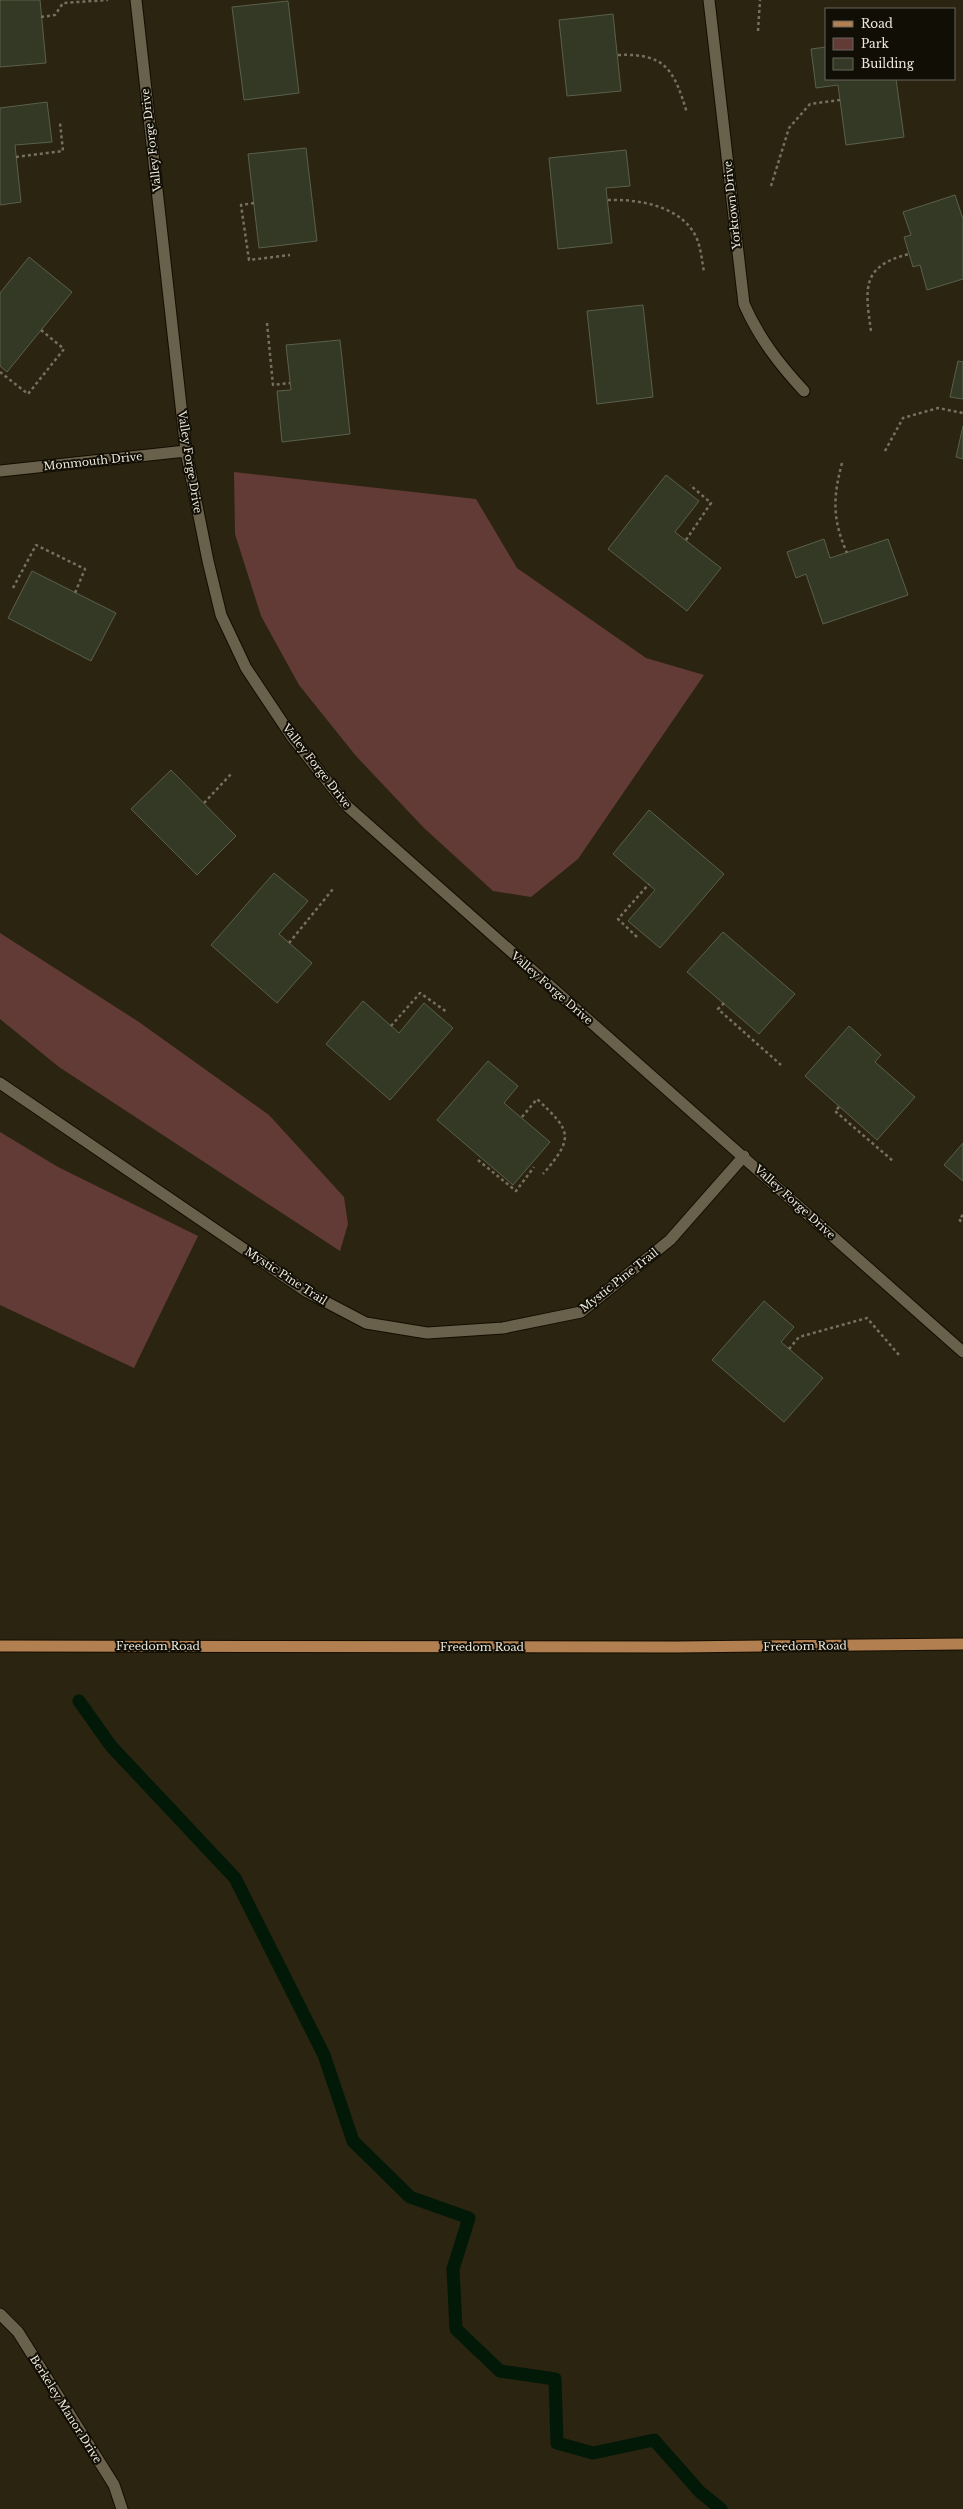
<svg xmlns="http://www.w3.org/2000/svg" width="963" height="2509" font-family="'Libre Baskerville',serif">
  <style>
    .green { fill: #623b36 }
    .lines { fill: none; stroke-linecap: round; stroke-linejoin: round }
    .stream { stroke: #021908; stroke-width: 13 }
    .building { fill: #343925; stroke: #5a604b }
    .minor-casing { stroke: #140d00; stroke-width: 13 }
    .primary-casing { stroke: #140d00; stroke-width: 13 }
    .path { stroke: #777060; stroke-width: 2.5; stroke-dasharray: 3 3; stroke-linecap: butt }
    .minor { stroke: #69614b; stroke-width: 11 }
    .primary { stroke: #b28050; stroke-width: 11 }
    .labels { text-anchor: middle; stroke-width: 4; stroke-linejoin: round; paint-order: stroke }
    .street-label { font-size: 11px; fill: #ede8dc; stroke: #110e06 }
  </style>
  <rect width="100%" height="100%" fill="#2b2411"/>
  <path class="green" d="M234 472 476 499 517 568 646 658 704 675 578 859 531 897 493 891 424 828 356 756 299 685 261 616 235 534Z
    M0 933 139 1022 269 1115 344 1197 348 1224 340 1251 59 1067 0 1019Z
    M0 1132 58 1167 198 1236 134 1368 0 1305Z"/>
  <g class="lines">
    <path class="stream" d="M79 1701 111 1746 235 1878 324 2055 353 2141 410 2197 469 2218 453 2269 456 2329 500 2371 555 2379 557 2443 593 2453 654 2440 700 2492 721 2509"/>
  </g>
  <path class="building" d="M0 0H40L46 63 0 67Z
    M288 1 299 93 244 100 232 7Z
    M613 14 621 91 567 96 559 20Z
    M826 47V79H896L904 137 846 145 838 85 816 88 811 49Z
    M47 102 52 142 15 145 21 202 0 205V108Z
    M306 148 317 241 259 248 248 154Z
    M626 150 630 186 606 188 612 243 558 249 549 158Z
    M955 195 963 219V279L927 290 920 265 913 267 904 237 911 235 903 212Z
    M29 257 72 292 7 372 0 366V293Z
    M643 305 653 397 597 404 587 311Z
    M340 340 350 434 282 442 277 391 291 390 286 345Z
    M958 361 963 362V399L950 397Z
    M963 426V459L956 457Z
    M666 475 699 501 675 532 721 568 687 611 608 549Z
    M824 539 830 558 888 539 908 595 823 624 806 574 796 578 787 552Z
    M32 571 116 613 91 661 8 618Z
    M171 770 236 836 197 875 131 809Z
    M649 810 724 874 660 948 628 921 655 890 613 854Z
    M274 873 308 901 279 934 312 963 277 1003 211 945Z
    M723 932 795 994 759 1034 687 972Z
    M363 1001 399 1033 424 1003 453 1028 390 1100 326 1044Z
    M849 1026 881 1055 875 1062 915 1097 877 1140 805 1076Z
    M488 1061 518 1086 504 1103 550 1142 513 1185 437 1120Z
    M963 1143V1181L944 1165Z
    M764 1301 794 1327 781 1342 823 1378 784 1422 712 1360Z"/>
  <g class="lines">
    <defs>
      <path id="minor" d="M136 0 186 451 208 561 221 615 246 668 292 737 347 806 963 1352
        M709 0 744 304C759 338 779 364 804 391
        M0 471 186 451
        M0 1083 307 1292 366 1323 427 1333 503 1328 581 1312 670 1240 744 1156
        M0 2314 18 2332 114 2485 122 2509"/>
      <path id="primary" d="M0 1646 677 1647 963 1644"/>
    </defs>
    <use href="#minor" class="minor-casing"/>
    <use href="#primary" class="primary-casing"/>
    <path class="path" d="M41 17 55 15 63 3 108 0
      M758 31 760 0
      M618 55C666 53 674 70 687 113
      M16 157 63 151 60 123
      M771 186 789 128 810 104 840 100
      M608 200C639 199 683 206 697 239 701 249 702 261 704 272
      M254 203 241 205 249 260 290 255
      M267 323 273 385 290 383
      M871 331C865 288 861 266 909 254
      M0 372 28 394 64 349 41 330
      M885 451 903 418 938 408 963 413
      M842 463C833 497 832 519 847 553
      M686 540 711 503 690 485
      M13 588 36 545 85 569 75 593
      M204 803 232 773
      M637 937 618 919 649 884
      M289 943 333 889
      M724 1003 718 1009 781 1065
      M391 1026 420 993 447 1012
      M839 1107 835 1111 893 1161
      M522 1117 537 1099C571 1131 575 1137 543 1174
      M478 1160 516 1191 534 1167
      M963 1215 959 1219 963 1224
      M789 1349 799 1337 867 1318 899 1355"/>
    <use href="#minor" class="minor"/>
    <use href="#primary" class="primary"/>
  </g>
  <g class="labels">
    <g class="street-label">
      <text transform="translate(151 140) rotate(-97)" y="4">Valley Forge Drive</text>
      <text transform="translate(732 205) rotate(-96)" y="4">Yorktown Drive</text>
      <text transform="translate(93 461) rotate(-6)" y="4">Monmouth Drive</text>
      <text transform="translate(190 462) rotate(81)" y="4">Valley Forge Drive</text>
      <text transform="translate(317 766) rotate(52)" y="4">Valley Forge Drive</text>
      <text transform="translate(552 988) rotate(41)" y="4">Valley Forge Drive</text>
      <text transform="translate(795 1202) rotate(42)" y="4">Valley Forge Drive</text>
      <text transform="translate(286 1276) rotate(33)" y="4">Mystic Pine Trail</text>
      <text transform="translate(619 1280) rotate(-38)" y="4">Mystic Pine Trail</text>
      <text x="158" y="1650">Freedom Road</text>
      <text transform="translate(805 1646) rotate(-1)" y="4">Freedom Road</text>
      <text x="482" y="1651">Freedom Road</text>
      <text transform="translate(66 2409) rotate(58)" y="4">Berkeley Manor Drive</text>
    </g>
  </g>
  <rect x="825" y="8" width="130" height="72" fill="#110e06" stroke="#69655c"/>
  <rect x="833" y="21" width="20" height="6" fill="#b28050" stroke="#69655c"/>
  <text x="861" y="28" font-size="12" fill="#ede8dc">Road</text>
  <rect x="833" y="38" width="20" height="12" fill="#623b36" stroke="#69655c"/>
  <text x="861" y="48" font-size="12" fill="#ede8dc">Park</text>
  <rect x="833" y="58" width="20" height="12" fill="#343925" stroke="#69655c"/>
  <text x="861" y="68" font-size="12" fill="#ede8dc">Building</text>
</svg>
